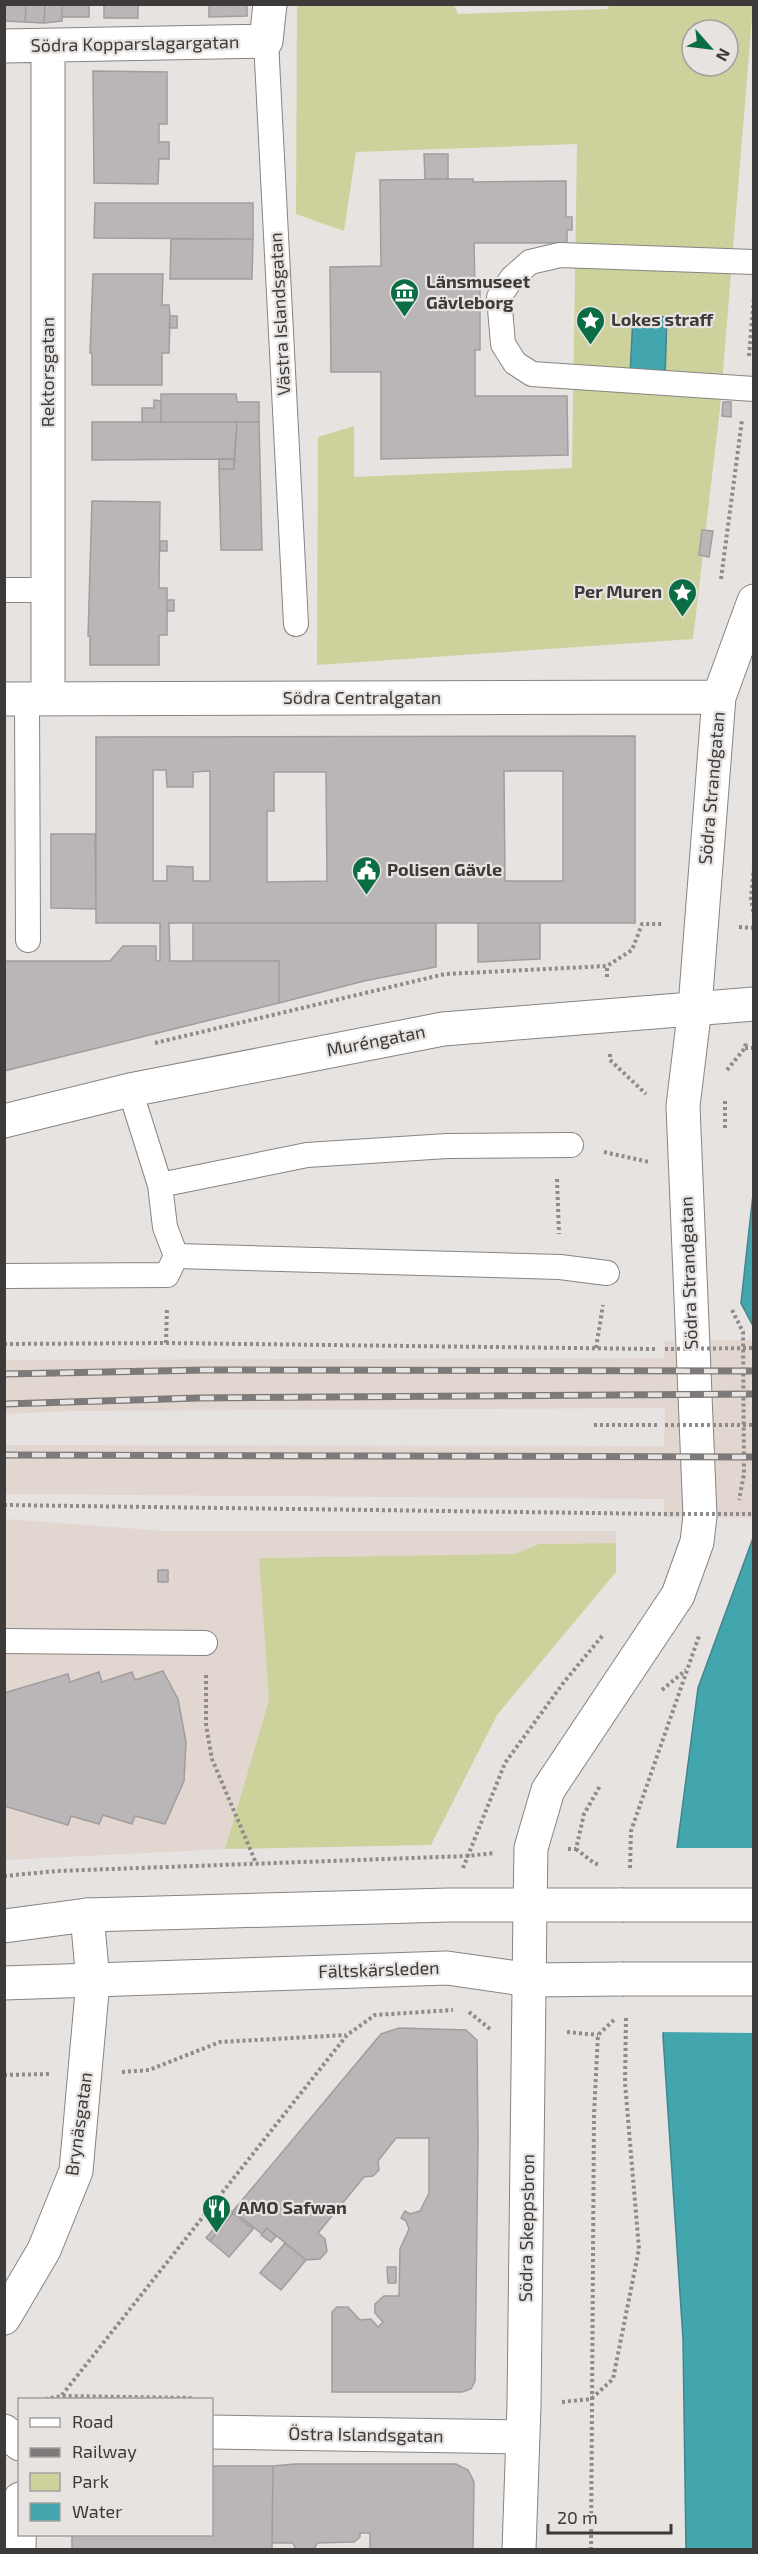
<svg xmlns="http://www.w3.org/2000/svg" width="758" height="2554" font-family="'Exo 2',sans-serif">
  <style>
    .built { fill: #e1d6d0 }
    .green { fill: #cdd29d; fill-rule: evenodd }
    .water { fill: #43a6af; stroke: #41868c; stroke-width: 1.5 }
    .pier { fill: #e7e3e1 }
    .building { fill: #bab6b8; stroke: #a09d9f; stroke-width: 1.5; fill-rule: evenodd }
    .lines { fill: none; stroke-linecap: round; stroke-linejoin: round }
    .service-casing { stroke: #878482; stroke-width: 26 }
    .minor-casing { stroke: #878482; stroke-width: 35 }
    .tertiary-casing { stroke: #878482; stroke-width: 35 }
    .secondary-casing { stroke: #878482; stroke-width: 35 }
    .path { stroke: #8e8b8a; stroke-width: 4; stroke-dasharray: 3 3; stroke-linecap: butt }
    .service { stroke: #fff; stroke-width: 24 }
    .minor { stroke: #fff; stroke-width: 33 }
    .tertiary { stroke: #fff; stroke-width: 33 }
    .secondary { stroke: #fff; stroke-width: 33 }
    .rail-casing { stroke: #7d7a79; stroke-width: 7 }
    .rail { stroke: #e7e3e1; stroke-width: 4.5; stroke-dasharray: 14; stroke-linecap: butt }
    .secondary-bridge-casing { stroke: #878482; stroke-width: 35; stroke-linecap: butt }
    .path-bridge { stroke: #8e8b8a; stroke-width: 4; stroke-dasharray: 3 3; stroke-linecap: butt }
    .secondary-bridge { stroke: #fff; stroke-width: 33 }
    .labels { text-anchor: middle; stroke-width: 4.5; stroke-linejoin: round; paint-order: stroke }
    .street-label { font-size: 18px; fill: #3d3b3a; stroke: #e7e3e1 }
    .poi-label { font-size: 18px; font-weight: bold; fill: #3d3b3a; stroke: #e7e3e1; text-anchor: start }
  </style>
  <rect width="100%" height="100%" fill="#e7e3e1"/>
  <path class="built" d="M753 1340V1518L664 1517V1499L5 1494V1445L664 1446 665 1408 73 1411 5 1414 4 1360 664 1358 665 1341Z
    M5 1519 165 1531H616V1543L539 1544 515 1554 259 1558 269 1700 225 1849 5 1860Z"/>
  <path class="green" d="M609 4 753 5 720 408 693 639 317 665 318 437 354 426V477L572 468 577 144 356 152 344 231 296 214 297 5H454L458 14 608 9ZM692 30H728V66H692Z
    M616 1543V1572L497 1715 431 1845 225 1849 269 1700 259 1558 515 1554 539 1544Z"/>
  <path class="water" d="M633 316 667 317 665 377 630 375Z
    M753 1194 754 1326H753L741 1303Z
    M753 1507V2549L686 2550 683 2339 663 2036 677 1848 698 1688 753 1538Z"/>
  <path class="pier" d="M674 1848H753V2033L660 2032Z"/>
  <path class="building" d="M4 4H26L25 22 4 21Z
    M26 4H45L44 23 25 22Z
    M45 4H62V21L44 23Z
    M62 4H89V17H62Z
    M104 4H138V18H104Z
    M209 4H247V16L209 17Z
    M93 71 167 72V124H159V142H169V159H159L158 184 94 183Z
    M424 154H448V179H425Z
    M448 179H473V182L566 181V217H572V230H567V243H474L475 287H480V350H475V396H567L568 455 381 459V372H331L330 267 381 266 380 180Z
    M95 203H253V239L94 238Z
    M171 239H253L252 279H170Z
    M93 274H163L162 305H169L170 316 169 353H162V385H92V353H90Z
    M170 316H177V328H169Z
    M161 394H236L237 402H259V422H161Z
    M154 400 161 401V422H142V408H154Z
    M723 402H731V417L722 416Z
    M92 422H237L234 459 92 460Z
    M237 422H259L262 550H221L219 469H234Z
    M219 459H234V469H219Z
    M92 501 160 502 159 588H167V635H159V665H90V636H88Z
    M702 530 713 531 709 557 699 555Z
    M160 541H167V551H160Z
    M167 600H174V611H167Z
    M635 736V923H169L170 961H279V1003L4 1071V961H110L123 946H156V961H160V923H96V737ZM153 770H166L167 787H193V772L210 771V881H193V867L167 866V881H153ZM504 771H563V881H505ZM274 772H326L327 881 267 882V811H274Z
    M51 834H95L96 909 51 908Z
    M193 923H436V967L364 981 279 1003V961H193Z
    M478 923H540V959L478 962Z
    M158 1570H168V1582H158Z
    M163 1671 178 1699 186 1742 184 1781 165 1824 135 1816 132 1824 103 1815 99 1824 71 1816 68 1825 4 1806V1693L68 1674 70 1682 99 1672 102 1682 132 1672 135 1680Z
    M399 2028 466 2030 477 2040 478 2140 475 2381 471 2389 462 2392H332V2312L337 2307H348L360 2320 371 2319 378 2327 383 2322 375 2313V2304L384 2296H399L400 2249 409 2229 406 2221 401 2218 405 2211 410 2214 420 2211 429 2193V2138H396L378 2161 379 2170 373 2176 364 2177 318 2233 325 2239 327 2251 320 2259 306 2260 267 2228 262 2234 233 2211 381 2034Z
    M230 2210 233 2213 210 2241 206 2238Z
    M233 2213 253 2229 229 2257 210 2241Z
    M267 2228 276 2236 271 2242 261 2235Z
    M285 2243 306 2260 281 2290 260 2273Z
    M387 2267H396V2283H388Z
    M295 2464H456L468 2470 474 2482 473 2550H370V2533H360V2537L354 2542 317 2543 314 2550H296L293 2543H272L273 2466Z
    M212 2466H273L272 2550H72V2534H212Z"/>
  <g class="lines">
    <defs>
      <path id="service" d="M266 41 296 624
        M754 262 560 255 530 262 512 278 499 297 503 344 515 363 532 374 754 389
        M4 590H48
        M27 699 28 940
        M160 1185 307 1155 447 1146 571 1145
        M176 1256 560 1267 607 1273
        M4 1276 167 1275 176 1256 165 1227 160 1185 130 1090
        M4 1641 205 1643"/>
      <path id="minor" d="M4 46 266 41 270 4
        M4 699 719 697
        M48 699V46
        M530 1907 531 1848 548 1790 678 1595 697 1542 700 1516 683 1106 695 1007 719 697 754 601
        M4 2431 20 2444
        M212 2432 521 2437
        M19 2550 20 2499"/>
      <path id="tertiary" d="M4 1121 130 1090 443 1029 754 1004
        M4 2318 44 2250 76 2171 93 1981 87 1915
        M519 2550 524 2405 530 1907"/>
      <path id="secondary" d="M4 1926 87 1915 448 1905H621
        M4 1983 447 1968 531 1980 621 1979"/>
    </defs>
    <use href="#service" class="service-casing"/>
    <use href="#minor" class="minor-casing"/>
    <use href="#tertiary" class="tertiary-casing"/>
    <use href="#secondary" class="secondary-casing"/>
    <path class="path" d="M749 356 754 297
      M721 579 742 420
      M754 867 751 898 754 917
      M739 927 754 928
      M607 977V966
      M155 1043 445 974 607 966 632 950 642 924H663
      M745 1048H754
      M610 1054V1060L646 1094
      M727 1070 745 1048 746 1042
      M725 1101V1130
      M604 1152 649 1162
      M557 1179 559 1234
      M732 1310 743 1332 744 1474 739 1500
      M166 1343 167 1309
      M4 1344 166 1343 655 1349
      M596 1348 603 1305
      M594 1425H658
      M4 1505 664 1514
      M206 1675V1725L212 1759 256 1863
      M662 1690 686 1670
      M568 1849H576L584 1814 600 1786
      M576 1849 594 1863 600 1865
      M463 1868 505 1763 564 1682 603 1635
      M630 1868 631 1831 699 1636
      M4 1876 57 1871 467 1856 495 1853
      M469 2012 490 2029
      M567 2032 598 2035
      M122 2072 149 2070 220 2042 346 2035
      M4 2075 49 2074
      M62 2395 347 2035 375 2015 453 2010
      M39 2400 62 2396 195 2398
      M562 2402 591 2399 613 2379 639 2249 625 2083 626 2017
      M591 2550 594 2114 598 2035 616 2018"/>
    <use href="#service" class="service"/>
    <use href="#minor" class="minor"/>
    <use href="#tertiary" class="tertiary"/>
    <use href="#secondary" class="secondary"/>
    <defs>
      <path id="rail" d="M4 1374 206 1370 754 1371
        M4 1404 198 1398 754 1394
        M4 1455 754 1457"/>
    </defs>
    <use href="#rail" class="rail-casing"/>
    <use href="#rail" class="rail"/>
    <defs>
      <path id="secondary-bridge" d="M621 1905H754
        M621 1979H754"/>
    </defs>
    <use href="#secondary-bridge" class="secondary-bridge-casing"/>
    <path class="path-bridge" d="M665 1349 754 1348
      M665 1425H754
      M664 1514H754"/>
    <use href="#secondary-bridge" class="secondary-bridge"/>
  </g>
  <defs>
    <symbol id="museum-pin" viewBox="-11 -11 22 30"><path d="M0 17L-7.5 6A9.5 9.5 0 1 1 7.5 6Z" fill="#0b6d43" stroke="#e7e3e1"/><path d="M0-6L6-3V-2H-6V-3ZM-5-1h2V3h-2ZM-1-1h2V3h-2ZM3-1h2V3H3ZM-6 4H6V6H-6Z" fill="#fff"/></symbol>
    <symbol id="sight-pin" viewBox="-11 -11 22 30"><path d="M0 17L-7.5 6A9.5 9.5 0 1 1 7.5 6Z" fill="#0b6d43" stroke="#e7e3e1"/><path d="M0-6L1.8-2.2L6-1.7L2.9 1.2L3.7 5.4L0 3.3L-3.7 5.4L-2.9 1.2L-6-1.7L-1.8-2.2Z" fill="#fff"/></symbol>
    <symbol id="civic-pin" viewBox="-11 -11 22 30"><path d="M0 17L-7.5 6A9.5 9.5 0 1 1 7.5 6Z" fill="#0b6d43" stroke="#e7e3e1"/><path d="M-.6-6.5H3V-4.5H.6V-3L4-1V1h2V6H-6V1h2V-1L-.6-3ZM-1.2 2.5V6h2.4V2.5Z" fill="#fff"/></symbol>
    <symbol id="restaurant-pin" viewBox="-11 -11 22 30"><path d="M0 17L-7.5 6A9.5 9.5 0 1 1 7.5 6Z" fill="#0b6d43" stroke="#e7e3e1"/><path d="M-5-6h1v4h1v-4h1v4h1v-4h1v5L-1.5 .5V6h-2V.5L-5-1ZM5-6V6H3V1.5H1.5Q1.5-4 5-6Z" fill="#fff"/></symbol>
  </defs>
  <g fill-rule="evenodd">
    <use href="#museum-pin" x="388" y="276" width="33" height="45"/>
    <use href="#sight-pin" x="574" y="304" width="33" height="45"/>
    <use href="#sight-pin" x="666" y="576" width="33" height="45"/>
    <use href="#civic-pin" x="350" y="854" width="33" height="45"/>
    <use href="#restaurant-pin" x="200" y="2192" width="33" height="45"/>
  </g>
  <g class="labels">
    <g class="street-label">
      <text transform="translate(135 44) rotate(-1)" y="6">Södra Kopparslagargatan</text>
      <text transform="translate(280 314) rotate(-93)" y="6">Västra Islandsgatan</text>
      <text transform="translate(48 372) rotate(-90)" y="6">Rektorsgatan</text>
      <text x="362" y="704">Södra Centralgatan</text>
      <text transform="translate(712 788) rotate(-85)" y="6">Södra Strandgatan</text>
      <text transform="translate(376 1041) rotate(-11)" y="6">Muréngatan</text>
      <text transform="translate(689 1273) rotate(-92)" y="6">Södra Strandgatan</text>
      <text transform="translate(379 1970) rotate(-2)" y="6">Fältskärsleden</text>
      <text transform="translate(79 2124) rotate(-82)" y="6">Brynäsgatan</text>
      <text transform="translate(527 2228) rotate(-89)" y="6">Södra Skeppsbron</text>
      <text transform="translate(366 2435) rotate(1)" y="6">Östra Islandsgatan</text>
    </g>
    <g class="poi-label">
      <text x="426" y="288">Länsmuseet<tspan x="426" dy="21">Gävleborg</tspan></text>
      <text x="611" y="326">Lokes straff</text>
      <text x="662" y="598" text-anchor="end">Per Muren</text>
      <text x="387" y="876">Polisen Gävle</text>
      <text x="238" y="2214">AMO Safwan</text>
    </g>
  </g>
  <rect width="758" height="2554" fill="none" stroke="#3d3b3a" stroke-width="12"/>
  <rect x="18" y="2398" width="195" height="138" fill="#e7e3e1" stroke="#a3a09e" stroke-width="1.5"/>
  <rect x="30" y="2418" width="30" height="9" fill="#ffffff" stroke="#a3a09e" stroke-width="1.5"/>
  <text x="72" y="2428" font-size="18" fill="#3d3b3a">Road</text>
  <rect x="30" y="2448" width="30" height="9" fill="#7d7a79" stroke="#a3a09e" stroke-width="1.5"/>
  <text x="72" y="2458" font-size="18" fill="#3d3b3a">Railway</text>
  <rect x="30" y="2473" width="30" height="18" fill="#cdd29d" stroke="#a3a09e" stroke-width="1.5"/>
  <text x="72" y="2488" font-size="18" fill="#3d3b3a">Park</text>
  <rect x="30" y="2503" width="30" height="18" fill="#43a6af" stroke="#a3a09e" stroke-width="1.5"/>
  <text x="72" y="2518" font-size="18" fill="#3d3b3a">Water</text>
  <g transform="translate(710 48) rotate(118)"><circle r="28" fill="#e7e3e1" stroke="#a3a09e" stroke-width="1.5"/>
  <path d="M0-4.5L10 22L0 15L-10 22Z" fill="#0b6d43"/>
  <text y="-9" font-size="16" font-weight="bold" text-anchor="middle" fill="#3d3b3a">N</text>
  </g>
  <path d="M548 2524v9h123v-9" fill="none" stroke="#3d3b3a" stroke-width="3"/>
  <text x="557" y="2524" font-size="18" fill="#3d3b3a" stroke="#e7e3e1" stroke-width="4.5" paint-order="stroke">20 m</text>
</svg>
